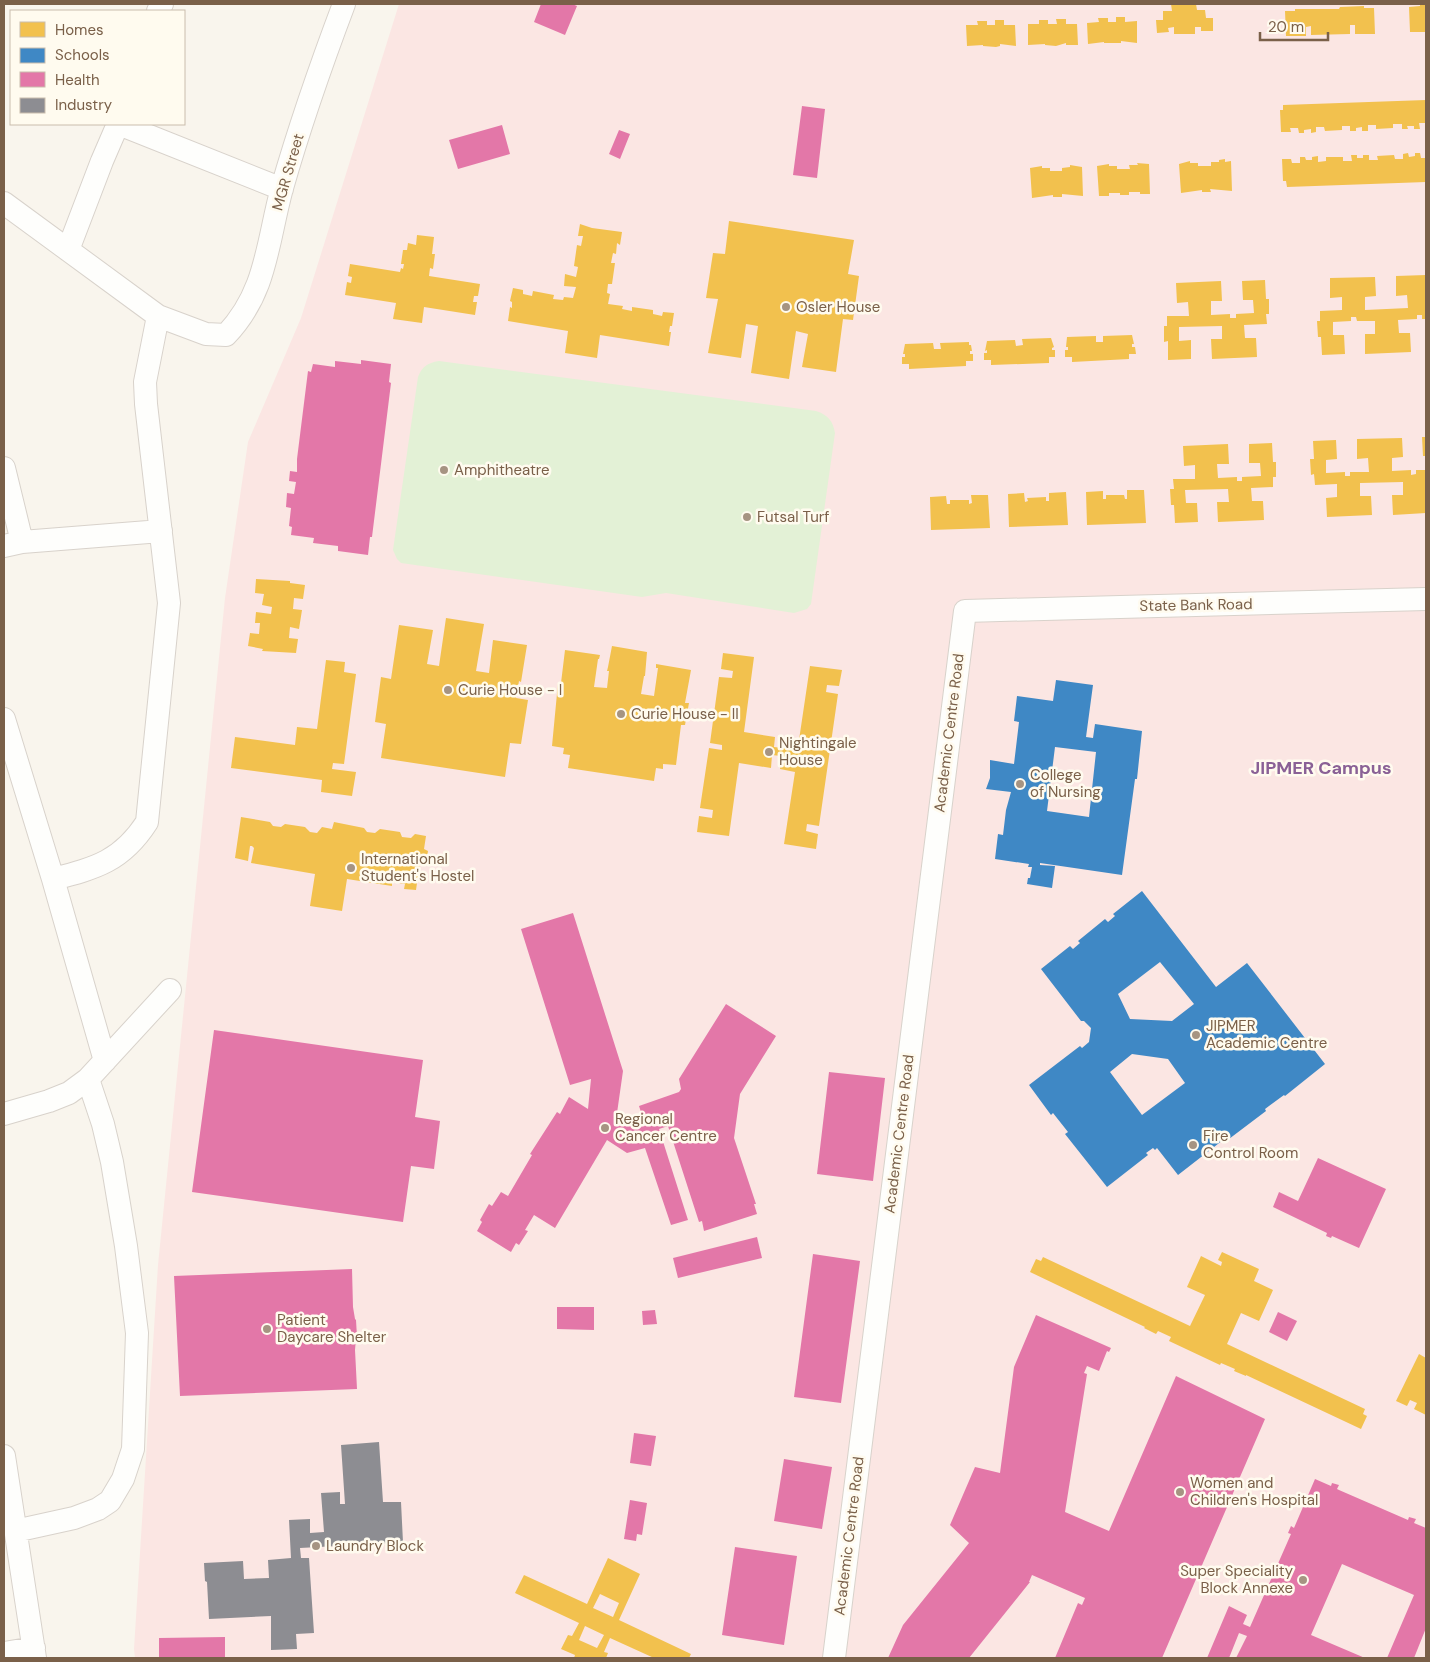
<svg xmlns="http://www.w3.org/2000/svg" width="1430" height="1662" font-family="'DM Sans',sans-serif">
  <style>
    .medical { fill: #fbe6e3 }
    .green { fill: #e3f1d6 }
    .homes { fill: #f2c14e; fill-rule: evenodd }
    .schools { fill: #3f88c5; fill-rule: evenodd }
    .health { fill: #e377a8 }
    .industry { fill: #8d8d92 }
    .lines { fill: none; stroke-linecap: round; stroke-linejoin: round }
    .street-casing { stroke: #d8d2cb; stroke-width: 24 }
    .street { stroke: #fefefc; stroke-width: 22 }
    .poi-dot { fill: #a69482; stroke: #fffbef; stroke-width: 2 }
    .labels { text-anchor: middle; stroke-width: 5; stroke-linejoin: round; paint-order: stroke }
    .street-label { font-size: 15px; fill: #7a6049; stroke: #fffbef }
    .poi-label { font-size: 15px; fill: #7a6049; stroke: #fffbef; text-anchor: start }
    .quarter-label { font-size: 18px; font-weight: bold; fill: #8a6196; stroke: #fffbef }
  </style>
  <rect width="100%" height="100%" fill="#f9f5ed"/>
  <path class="medical" d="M399 4H1426V1658H135L134 1649 158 1265 225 598 248 442 301 318Z"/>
  <path class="green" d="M439 361 816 411C828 415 833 421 835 433L811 604 807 609 794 613 666 593 642 597 401 563 397 559 393 550 418 377C422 367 427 363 439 361Z"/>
  <path class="homes" d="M1171 4H1196L1197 10H1205L1206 18H1213V31H1201V27H1195V34H1174V27L1168 28 1169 32 1157 33 1156 20H1163V11H1172Z
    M1420 5H1426V32H1410L1409 7 1420 6Z
    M1364 6V8H1374L1375 34H1355V25H1350V34L1311 35V26L1306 27V36H1286L1285 11H1295V9H1339L1340 7Z
    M1116 17H1125V22L1137 21V43L1121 41V43H1104V42L1088 44 1087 23 1099 22 1098 18H1108V22H1116Z
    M1056 19H1066V24H1077L1078 45H1066V43L1056 46 1045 45V44L1028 45V24H1039V20H1048V24H1057Z
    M995 20H1004V25H1015L1016 46 1000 44V46L996 47 983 46V45L967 46 966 25H978L977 21H987V25H995Z
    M1426 100V123H1419L1420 129H1414V126H1407L1408 129H1402V124H1393V128L1376 129V125H1368V131H1362V127L1356 128V131H1350V126H1342V130L1325 131 1324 127H1316V132L1311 133V129L1304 130V133H1299L1298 128H1290L1291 132H1281L1280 110H1283V105Z
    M1408 153 1409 157 1415 156V153H1420L1421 158H1426V182L1287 187 1286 181H1283L1282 159H1291L1292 163H1300V157H1305L1306 160H1312V157L1318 156V162L1326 161V157H1343V161H1352L1351 155H1357V158H1363V155H1369V160H1378L1377 156 1394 155 1395 159H1403V154Z
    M1225 159V162L1231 161 1232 191 1210 189 1211 192H1202V190L1181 193 1179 164 1190 161V163H1198V166H1211V162H1219V160Z
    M1137 163 1149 164 1150 194H1140V192H1129V195H1120V193H1109V196H1099L1097 166 1109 164V166H1117V169H1130L1129 165H1138Z
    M1070 165 1082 167 1083 196 1062 194V197H1053V195L1032 198 1030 168 1042 166V168H1050V171H1062V168L1070 167Z
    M729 221 854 240 848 274 859 276 853 320 843 319 836 372 802 367 808 334 796 331 789 379 751 373 758 326 746 324 741 358 708 353 718 299 706 298 713 253 725 254Z
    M580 224 592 228 622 232 620 245 617 243 616 254 613 253 611 263H615L612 284H608L607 293 610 294 608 304 623 306 622 309 632 311V307L653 310V314L662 316 663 312 674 313 672 326H670L669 332H671L669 346 600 335 597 358 565 353 568 331 508 321 510 307 512 308V302L510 301 513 288 523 290V294L532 296 533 291 554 295 553 299 563 300 564 297 573 298 576 287 564 286 565 274 576 277 578 267 574 266 577 245 581 246 583 236H578Z
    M417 235 434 237 432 254H435L433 269 430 268 429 276 480 284 478 296H474L473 302H477L475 315 424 307 422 323 393 319 396 303 345 295 347 282 351 283 352 277 348 276 350 264 400 272 401 268 403 269 404 264H401L403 250H407L408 243 416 245Z
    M1426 275V319H1422V315H1417V319L1398 320 1399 333H1410L1411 352 1365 354V334H1375V321H1357L1356 317H1351V321L1333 322V335H1344L1345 354 1322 355 1321 337H1318L1317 321H1320V311L1342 310V297L1330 298V278L1375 277 1376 296 1365 297V310L1408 308 1407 295 1396 296V276Z
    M1265 280 1266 299H1269V314H1266L1267 324 1244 325 1245 338H1256L1257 357 1212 359 1211 339H1222V326L1179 327V341L1191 340V359L1168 360V341L1164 342V326H1167V316H1189L1188 302 1177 303 1176 283 1221 281 1222 301H1211V315L1230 314V318H1236V314L1254 313 1253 300H1243L1242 281Z
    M1132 335 1134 344H1132V347H1135L1136 354H1129V359L1072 362V357H1065V350H1068V347H1066L1067 337 1096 336V342H1103V336Z
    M1051 338 1054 347 1052 348V350H1055V357H1049V363L991 365V360H984V353H987V350L985 351 987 341 1015 340 1016 346 1023 345 1022 339Z
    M969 342V345H971L972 351H970V354H973V361H966V366L909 369V364H902V357H905V354H903L905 344 933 343 934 349H941L940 343Z
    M1422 437H1426V456H1423Z
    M1402 438 1403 457 1392 458V471L1411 470V475L1416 474V470H1426V513L1393 515 1392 495H1403V482L1360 483V496H1371L1372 515 1327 517 1326 498 1337 497V484L1315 485 1314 474 1311 475 1310 459H1314L1313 441 1336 440 1337 459 1326 460V473L1345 472V476H1350V472H1369L1368 458 1357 459V439Z
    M1272 443 1273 462H1276V477H1273V487L1251 488 1252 501H1263L1264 520 1218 522 1217 502H1229L1228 489 1185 490 1186 503H1197L1198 522 1175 523 1174 505H1171L1170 489H1174L1173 479H1195V465L1184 466 1183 446 1228 444 1229 464H1217L1218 478 1237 477V481H1242V477L1261 476 1260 463H1249V444Z
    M1127 490H1144L1146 523 1087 525 1086 492 1103 491V499H1106V495H1124L1125 499H1127Z
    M1066 492 1068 525 1009 527 1008 494 1024 493 1025 502 1028 501 1027 498 1046 497V501H1049V493Z
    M971 495H988L990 528 931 530 930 497 946 496 947 504H950V500H969V504L972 503Z
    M256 579 290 581V583L305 585 303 599 294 598 293 609 302 610 299 629 290 627 289 638 298 639 296 653 262 651 263 649 248 646 250 633 259 634 260 623H255L256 612 271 614 272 607 262 605 264 594 255 593Z
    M446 618 484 624 476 671 489 673 493 640 527 645 521 682 519 681 516 698 528 700 521 744 510 743 505 777 381 758 386 724 375 722 381 677 391 679 399 625 433 630 427 664 439 666Z
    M612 646 647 652 645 676H644L641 694 654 696 658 668H656V664L691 670 685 703H689L685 725H681L676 765 663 764V769L656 768 654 781 568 768 570 755 563 754 564 748 552 746 558 683H561L565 650 600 655 599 659H598L594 687 607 688 609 671H607L608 667Z
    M723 653 754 657 744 732 775 737 774 747 783 748 784 738 799 740 810 666 842 670 839 686 827 685 826 692 838 694 819 826 807 824 806 831 818 834 816 849 784 844 795 772 780 769 781 756 772 755 771 768 739 763 729 836 697 832 699 816 712 818 713 810 700 808 709 748 722 750V745L710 743 719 677 732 678 733 671 721 669Z
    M326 660 345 662 344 672 356 674 344 764 333 763 332 769 356 772 352 796 321 792 322 780 231 768 235 737 295 745 297 727 317 729Z
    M241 817 270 822 273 826 281 827 285 824 305 827 310 832 317 833 322 827 332 829 334 822 364 828 367 832 375 833 380 829 400 832 402 837 411 838 415 834 426 836 424 849 428 851 426 863 420 862 416 890 404 889 405 884 392 882V886L347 879 342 911 310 906 315 874 251 863 254 848 252 846H250L248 861 235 858Z
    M1222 1252 1259 1269 1254 1281 1273 1290 1259 1321 1241 1313 1227 1344 1365 1409 1363 1414 1367 1416 1361 1429 1246 1375V1376L1234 1371 1235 1369 1221 1363 1220 1365 1169 1341 1171 1337 1158 1331 1156 1334 1144 1328 1145 1327 1030 1272 1036 1259 1041 1261 1043 1257 1190 1326 1205 1295 1187 1287 1201 1256 1221 1266 1222 1262 1218 1260Z
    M1419 1354 1426 1358V1415L1414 1409 1417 1403 1410 1400 1407 1406 1396 1401Z
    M608 1558 640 1574 619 1620 691 1654 689 1658H654L610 1638 604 1652 608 1653 606 1658H574L575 1655 561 1649 568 1635 572 1636 579 1623 515 1593 524 1575 587 1604ZM600 1594 619 1603 613 1617 593 1608ZM585 1626 604 1635 597 1648 579 1640Z"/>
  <path class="schools" d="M1056 680 1093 685 1086 737 1093 738 1095 724 1142 731 1137 779H1135L1122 875 1040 863V865L1055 866 1052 888 1027 884 1028 878H1030L1032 867H1028L1029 864 995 859 998 834 1003 835 1006 810 1011 792 986 789 990 778V760L1014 764 1019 722 1014 721 1017 696 1053 701ZM1055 747 1096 752 1089 817 1047 811Z
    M1142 891 1216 987 1247 963 1325 1064 1285 1096 1284 1095 1265 1109 1266 1111 1225 1142 1223 1140 1178 1175 1157 1148 1155 1150 1153 1148 1146 1153 1148 1155 1107 1187 1065 1134 1068 1132 1053 1113 1051 1115 1029 1085 1080 1046 1082 1048 1089 1042 1091 1028 1084 1021H1081L1041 969 1070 946 1073 949 1080 943 1078 941 1105 919 1108 922 1115 916 1113 914ZM1160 962 1194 1004 1172 1021 1130 1019 1118 994ZM1132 1054 1168 1059 1185 1083 1142 1115 1110 1072Z"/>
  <path class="health" d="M541 4H572L577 6 565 35 534 22Z
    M802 106 825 109 817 178 793 175Z
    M502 125 510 154 458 169 449 140Z
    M619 130 630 134 620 159 609 154Z
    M361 360 391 364 389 382 391 383 372 537H370L368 555 338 551V546L313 543 314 538 291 535 292 527 289 526 291 508 286 507 287 493 294 494 296 482 289 481 290 471 297 472V459L308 371 311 372 313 364 335 367V361L361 364Z
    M573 913 623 1071 617 1113 629 1121 638 1123 644 1121 639 1106 679 1092 681 1089 679 1079 726 1004 776 1036 740 1094 734 1138 756 1204H754L757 1214 704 1231 702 1221 699 1222 668 1126 659 1129 688 1220 671 1225 645 1148 627 1153 607 1140 555 1228 534 1215 525 1230 528 1231 519 1245 516 1243 511 1252 477 1231 482 1222 480 1220 489 1204 492 1206 501 1192 508 1196 532 1155 530 1154 557 1112 560 1114 569 1097 588 1109 591 1079 570 1085 521 929Z
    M214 1030 423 1060 415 1117 440 1121 434 1169 411 1166 403 1222 192 1192Z
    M829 1072 885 1078 873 1181 817 1174Z
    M1318 1158 1386 1189 1359 1248 1332 1236 1331 1238 1326 1236 1327 1233 1273 1207 1279 1192 1298 1201Z
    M757 1237 762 1258 678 1278 673 1258Z
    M813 1254 860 1261 841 1403 794 1397Z
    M352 1269 353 1307 355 1319 356 1320 357 1337 356 1338 355 1350 357 1389 180 1396 174 1276Z
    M557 1307H594V1330L557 1329Z
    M655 1310 657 1324 643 1325 642 1311Z
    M1278 1312 1297 1321 1287 1341 1269 1332Z
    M1036 1315 1111 1348 1109 1352 1107 1351 1099 1371 1087 1366 1084 1373 1087 1374 1065 1512 1109 1531 1176 1376 1265 1419 1162 1658H1055L1078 1603 1082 1605 1085 1598 1032 1575 1029 1582H1030L969 1658H888L903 1625 969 1543 950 1525 975 1467 1000 1473 1014 1367Z
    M634 1433 656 1436 651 1466 630 1463Z
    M784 1459 832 1467 822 1529 774 1521Z
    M1315 1479 1331 1486 1332 1483 1339 1485 1337 1489 1339 1490 1408 1520 1409 1517 1416 1519 1414 1523 1426 1528V1628L1414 1658H1387L1414 1595 1342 1564 1311 1635 1365 1658H1236L1247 1636 1239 1633 1229 1658H1207L1229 1606 1247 1615 1243 1624 1250 1627 1291 1534 1288 1533 1291 1526 1294 1528Z
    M630 1500 647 1503 642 1535 637 1534 636 1541 624 1539Z
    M735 1547 797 1556 784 1645 722 1635Z
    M225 1637V1658H159V1638Z"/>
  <path class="industry" d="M379 1442 383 1502H401L403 1542 394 1543 393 1545V1543L376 1544 375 1546V1544L300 1548 301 1558H309L314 1633 296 1634 297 1649 271 1650V1616L209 1619 207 1582 205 1581 204 1563 243 1561 244 1579 269 1578 268 1560 291 1558 289 1520 310 1519V1533L324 1532 321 1493 340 1492V1504H345L341 1445Z"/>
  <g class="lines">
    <defs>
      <path id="street" d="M158 11 162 4
        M119 124 282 189
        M4 203 158 316 206 334 226 335C267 292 267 243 282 188 300 125 321 65 344 4
        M68 250 102 161 118 124
        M4 468 22 542
        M4 546 22 542 161 531
        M4 719 53 879 105 1061
        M53 879C96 868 122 861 147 822L169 603 146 404 145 382 158 316
        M4 1114 49 1101 69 1093 88 1079 170 990
        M4 1456 35 1658
        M15 1531 74 1518 98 1509 110 1501 123 1479 133 1449 137 1333 126 1246 112 1162 103 1124 88 1079
        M4 1653 34 1648
        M834 1658 965 611 1426 599"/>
    </defs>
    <use href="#street" class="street-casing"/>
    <use href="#street" class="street"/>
  </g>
  <g class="poi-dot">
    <circle cx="786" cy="307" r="5"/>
    <circle cx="444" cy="470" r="5"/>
    <circle cx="747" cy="517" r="5"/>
    <circle cx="448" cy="690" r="5"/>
    <circle cx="621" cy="714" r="5"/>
    <circle cx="769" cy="752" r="5"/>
    <circle cx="1020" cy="784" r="5"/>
    <circle cx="351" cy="868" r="5"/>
    <circle cx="1196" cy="1035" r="5"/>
    <circle cx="605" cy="1128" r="5"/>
    <circle cx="1193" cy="1145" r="5"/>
    <circle cx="267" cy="1329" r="5"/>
    <circle cx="1180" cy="1492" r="5"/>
    <circle cx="316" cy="1546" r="5"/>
    <circle cx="1303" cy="1580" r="5"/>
  </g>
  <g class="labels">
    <g class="street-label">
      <text transform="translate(288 172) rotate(-74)" y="5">MGR Street</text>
      <text transform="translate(1196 605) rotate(-1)" y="5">State Bank Road</text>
      <text transform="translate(949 733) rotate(-83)" y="5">Academic Centre Road</text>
      <text transform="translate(899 1134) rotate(-83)" y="5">Academic Centre Road</text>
      <text transform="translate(849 1536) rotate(-83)" y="5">Academic Centre Road</text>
    </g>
    <g class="poi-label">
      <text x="796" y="312">Osler House</text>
      <text x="454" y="475">Amphitheatre</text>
      <text x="757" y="522">Futsal Turf</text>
      <text x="458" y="695">Curie House - I</text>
      <text x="631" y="719">Curie House - II</text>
      <text x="779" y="748">Nightingale<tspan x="779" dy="17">House</tspan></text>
      <text x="1030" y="780">College<tspan x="1030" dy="17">of Nursing</tspan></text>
      <text x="361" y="864">International<tspan x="361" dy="17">Student's Hostel</tspan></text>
      <text x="1206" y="1031">JIPMER<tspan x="1206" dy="17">Academic Centre</tspan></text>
      <text x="615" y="1124">Regional<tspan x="615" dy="17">Cancer Centre</tspan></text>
      <text x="1203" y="1141">Fire<tspan x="1203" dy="17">Control Room</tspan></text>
      <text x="277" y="1325">Patient<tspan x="277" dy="17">Daycare Shelter</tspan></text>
      <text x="1190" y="1488">Women and<tspan x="1190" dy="17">Children's Hospital</tspan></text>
      <text x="326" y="1551">Laundry Block</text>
      <text x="1293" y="1576" text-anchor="end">Super Speciality<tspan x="1293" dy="17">Block Annexe</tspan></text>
    </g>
    <g class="quarter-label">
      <text x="1321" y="774">JIPMER Campus</text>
    </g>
  </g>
  <rect width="1430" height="1662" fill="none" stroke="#7a6049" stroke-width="10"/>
  <rect x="10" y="10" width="175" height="115" fill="#fffbef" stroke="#cabdad"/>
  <rect x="20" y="22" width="25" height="15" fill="#f2c14e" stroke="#cabdad"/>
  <text x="55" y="35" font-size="15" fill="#7a6049">Homes</text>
  <rect x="20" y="48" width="25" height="15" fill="#3f88c5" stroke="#cabdad"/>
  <text x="55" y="60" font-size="15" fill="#7a6049">Schools</text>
  <rect x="20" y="72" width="25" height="15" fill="#e377a8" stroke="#cabdad"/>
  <text x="55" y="85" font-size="15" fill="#7a6049">Health</text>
  <rect x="20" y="98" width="25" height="15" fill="#8d8d92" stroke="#cabdad"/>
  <text x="55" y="110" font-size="15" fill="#7a6049">Industry</text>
  <path d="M1260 32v8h68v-8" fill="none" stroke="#7a6049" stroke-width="2.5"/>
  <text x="1268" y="32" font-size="15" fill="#7a6049" stroke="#fffbef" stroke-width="4" paint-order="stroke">20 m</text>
</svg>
